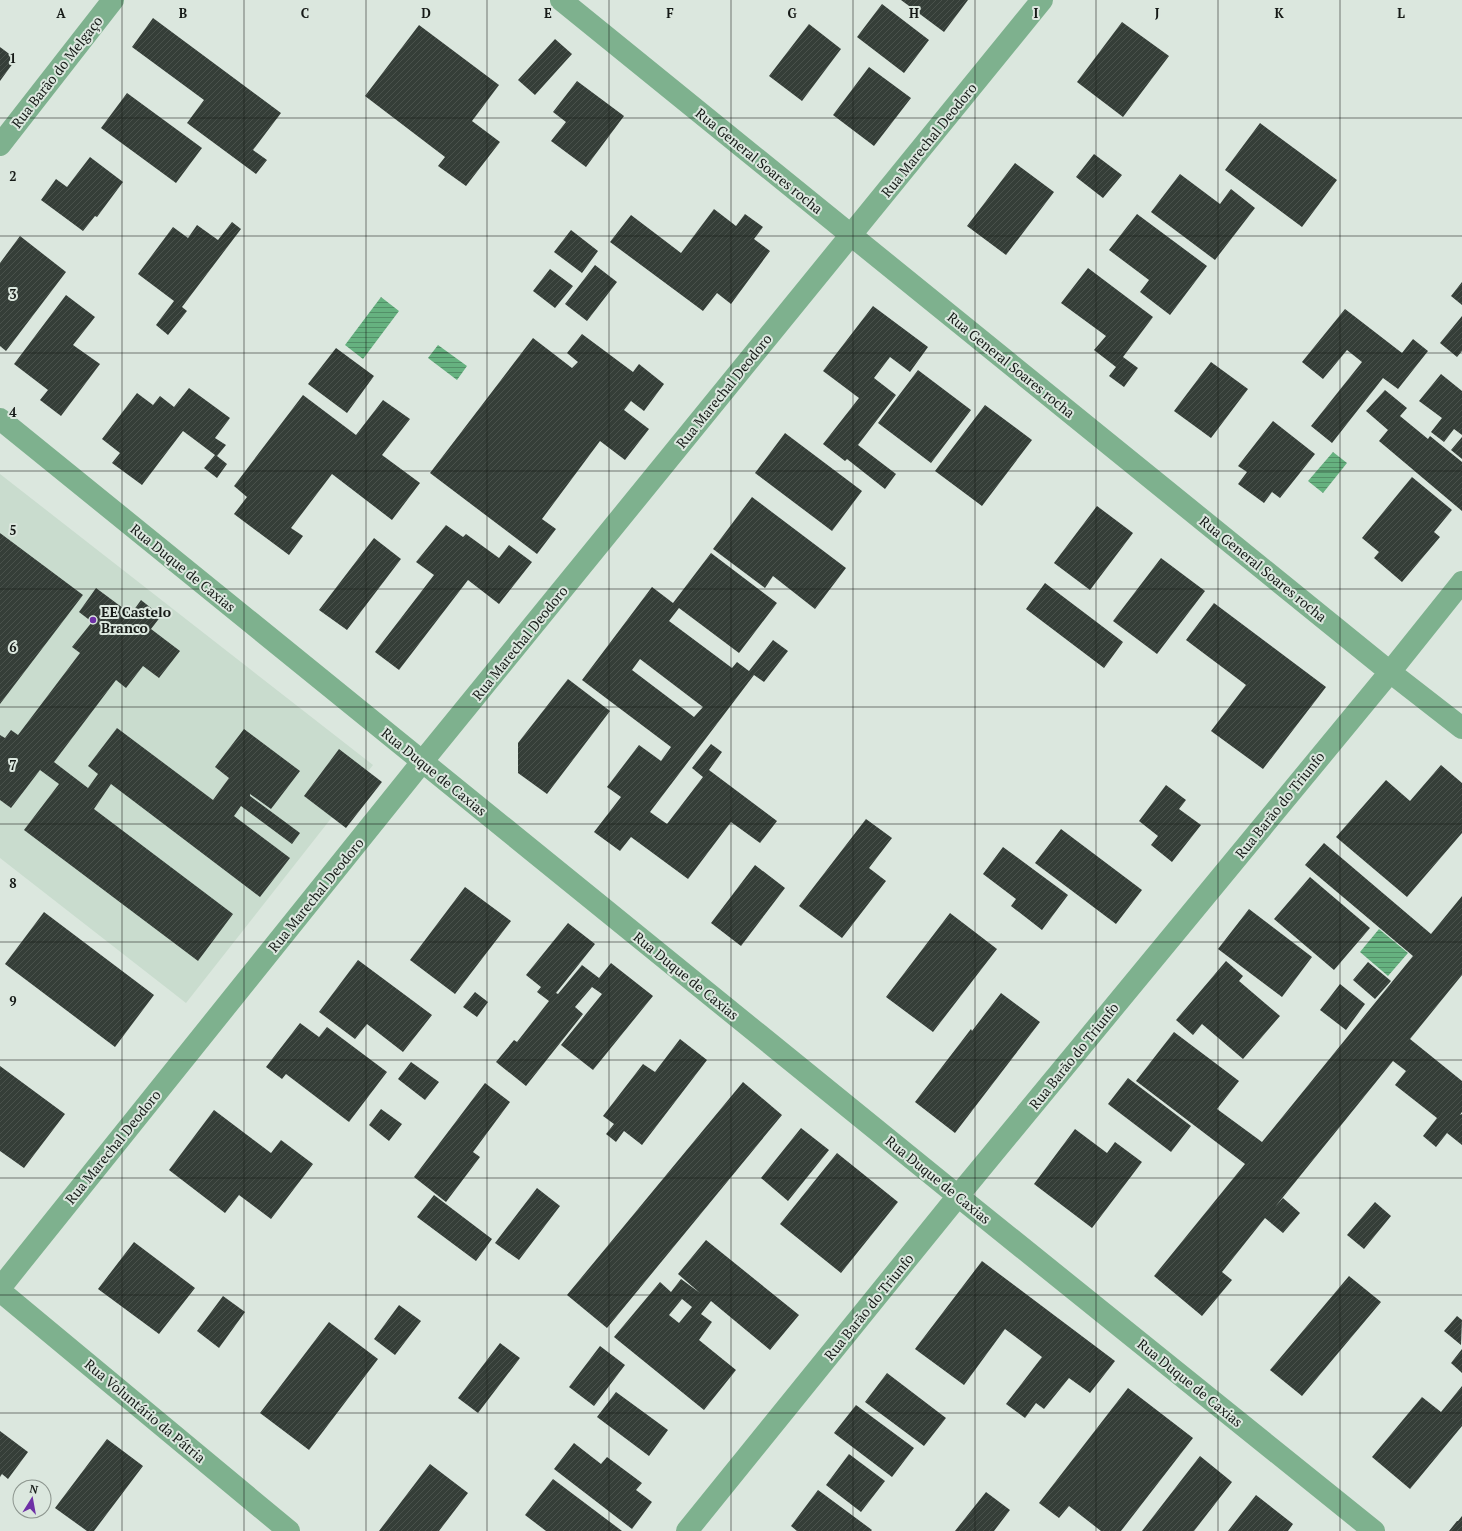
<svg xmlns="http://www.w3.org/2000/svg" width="1462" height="1531" font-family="'PT Serif',serif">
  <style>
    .built { fill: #c9dcce }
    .water { fill: url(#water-rules) }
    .building { fill: url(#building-hatch); fill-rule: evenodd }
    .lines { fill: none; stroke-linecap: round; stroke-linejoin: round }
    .street { stroke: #7eb18e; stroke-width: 22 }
    .grid { fill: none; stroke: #161a17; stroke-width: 1; stroke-opacity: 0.55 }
    .poi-dot { fill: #6e30a6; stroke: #dbe7de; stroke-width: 1.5 }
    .labels { text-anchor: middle; stroke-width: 4; stroke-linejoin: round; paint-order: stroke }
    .street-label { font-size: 14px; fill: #161a17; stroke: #dbe7de }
    .poi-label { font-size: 14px; font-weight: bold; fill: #161a17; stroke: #dbe7de; text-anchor: start }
    .grid-label { font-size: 13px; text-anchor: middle; font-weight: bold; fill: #161a17; stroke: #dbe7de; stroke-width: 4; stroke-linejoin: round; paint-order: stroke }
  </style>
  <defs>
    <pattern id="water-rules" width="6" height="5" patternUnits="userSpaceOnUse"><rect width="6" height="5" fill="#66b280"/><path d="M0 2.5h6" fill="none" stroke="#539068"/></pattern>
    <pattern id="building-hatch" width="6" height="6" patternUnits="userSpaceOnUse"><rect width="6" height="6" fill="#353e38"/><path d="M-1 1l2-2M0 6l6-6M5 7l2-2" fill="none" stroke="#49514b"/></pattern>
  </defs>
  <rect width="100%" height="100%" fill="#dbe7de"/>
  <path class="built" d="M0 474 373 765 186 1003 0 858Z"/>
  <path class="water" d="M381 297 399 311 363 359 345 345Z
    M438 345 467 366 457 380 428 358Z
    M1333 452 1347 463 1323 493 1308 481Z
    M1379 929 1408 953 1388 976 1360 952Z"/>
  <path class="building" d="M901 0H968L944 32Z
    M882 4 929 40 904 73 857 37Z
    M153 18 281 113 253 150 267 160 256 174 187 123 204 100 132 47Z
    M1122 22 1169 56 1123 117 1077 82Z
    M809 24 841 49 802 101 769 76Z
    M419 25 499 85 472 121 500 142 466 186 438 166 445 157 365 96Z
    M555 39 572 54 535 95 518 80Z
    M0 47 16 59 0 81Z
    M869 67 911 98 874 146 833 115Z
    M577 81 624 116 586 167 551 141 566 122 553 112Z
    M127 93 202 148 176 183 101 128Z
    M1260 123 1337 180 1302 227 1225 170Z
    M1094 154 1122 175 1103 198 1076 177Z
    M90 157 123 182 97 217 95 216 83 231 41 200 56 179 67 187Z
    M1015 163 1054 192 1006 255 967 226Z
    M1180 174 1220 204 1231 189 1255 208 1215 260 1151 212Z
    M714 209 736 226 745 214 763 227 754 239 770 251 731 304 717 293 703 311 610 242 631 215 681 253Z
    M1137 214 1207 266 1170 315 1140 292 1149 280 1109 250Z
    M232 222 241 229 182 307 187 311 168 335 156 325 174 301 138 274 173 227 188 238 197 225 218 240Z
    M571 230 598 251 582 273 554 252Z
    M20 236 66 272 6 351 0 346V263Z
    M595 265 617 282 587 321 565 304Z
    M1088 268 1153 317 1123 357 1138 368 1124 387 1109 376 1116 367 1094 350 1106 336 1061 303Z
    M550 269 573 286 555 308 533 291Z
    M1462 282V305L1451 296Z
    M66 295 95 317 73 345 100 364 61 416 40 400 48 390 14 364Z
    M873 306 928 347 910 372 890 357 874 378 896 395 858 445 896 474 885 489 847 459 845 461 823 444 859 398 823 371Z
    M1345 309 1402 353 1413 339 1428 351 1398 389 1383 378 1332 443 1311 426 1362 362 1347 350 1323 379 1302 362Z
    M1462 316V351L1457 357 1440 343Z
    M582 334 633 372 639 364 664 384 644 411 631 401 624 410 649 429 625 460 600 441 542 519 556 529 537 554 430 473 533 338 572 368 578 362 567 353Z
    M336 348 374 376 347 413 308 384Z
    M1211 362 1248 389 1211 438 1174 411Z
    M918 370 971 410 931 463 878 423Z
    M1441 374 1462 391V435L1454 429 1444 442 1431 432 1442 418 1419 401Z
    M189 388 230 418 215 438 226 445 217 456 227 464 217 478 204 468 215 455 183 431 142 485 112 463 120 453 102 439 137 393 153 405 160 396 174 407Z
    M1385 390 1407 408 1400 416 1428 439 1430 436 1462 462V511L1379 441 1388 430 1366 411Z
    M303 395 356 435 383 400 410 419 382 455 420 483 392 520 332 474 291 528 303 536 289 555 234 514 247 497 234 486Z
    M985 405 1032 440 982 506 935 471Z
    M1273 421 1315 454 1280 498 1272 492 1264 503 1238 484 1247 472 1238 466Z
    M785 433 862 491 832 531 755 473Z
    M1462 437V459L1451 450Z
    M1412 477 1452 510 1434 532 1440 537 1402 582 1374 558 1379 552 1362 538Z
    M752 497 846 568 815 609 773 576 765 588 713 549Z
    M1097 506 1133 533 1090 590 1054 563Z
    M446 525 463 537 466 534 499 558 509 545 532 562 499 604 468 580 399 670 375 652 434 575 416 562Z
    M0 533 83 595 0 704Z
    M374 538 401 559 347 630 319 610Z
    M711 553 777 603 739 653 679 608 669 621 732 668 737 662 749 671 773 640 788 651 764 682 754 675 650 812 667 824 703 777 692 768 711 744 722 752 709 770 777 821 760 843 731 822 688 879 631 837 620 851 594 832 621 797 607 787 639 745 661 761 671 747 582 680 652 587 673 603ZM640 659 703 707 694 717 632 670Z
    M1161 558 1205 591 1157 654 1113 621Z
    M1045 583 1123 642 1104 668 1026 609Z
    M96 588 131 614 141 600 161 616 151 629 180 651 159 678 143 666 126 688 116 680 54 762 88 788 98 774 88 766 117 728 213 800 229 778 215 767 244 729 300 771 271 809 250 794V796L300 833 292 844 241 806 234 816 290 858 260 897 111 784 94 809 233 914 198 961 24 830 59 784 40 770 11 808 0 800V735L5 738 11 730 18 735 80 653 72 647 92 622 79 612Z
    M1214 603 1326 687 1263 769 1211 731 1246 685 1186 640Z
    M568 679 610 711 547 794 518 773V743Z
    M339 749 382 782 346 828 304 796Z
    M1441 765 1462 783V833L1407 897 1336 837 1386 780 1410 801Z
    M1166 785 1186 800 1179 809 1201 825 1172 862 1151 845 1158 836 1139 821Z
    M866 819 892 838 869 868 886 881 842 938 799 906Z
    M1061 829 1142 890 1116 924 1035 863Z
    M1324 843 1431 934 1462 896V975L1410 1039 1462 1081V1112L1460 1115 1462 1114V1145L1447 1133 1436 1147 1423 1136 1437 1118 1395 1085 1406 1071 1393 1061 1275 1207 1283 1198 1300 1213 1283 1233 1265 1218 1222 1272 1232 1280 1202 1316 1154 1276 1245 1164 1136 1081 1174 1032 1239 1081 1217 1109 1262 1142 1413 956 1305 865Z
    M1003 847 1068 895 1042 930 1011 906 1016 899 983 874Z
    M755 865 785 888 741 946 711 923Z
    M1310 877 1370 928 1334 970 1274 919Z
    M465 887 511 921 455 994 410 960Z
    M1249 909 1312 957 1282 997 1218 949Z
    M44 912 154 995 115 1047 5 964Z
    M950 913 997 949 933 1032 886 997Z
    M568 923 595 944 556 993 558 994 582 965 599 978 611 963 653 996 593 1070 561 1045 602 994 592 987 575 1007 583 1014 526 1086 496 1062 514 1040 517 1042 549 1001 537 992 541 987 526 975Z
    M358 960 432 1015 403 1052 367 1024 355 1039 319 1012Z
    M1226 961 1243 976 1239 981 1280 1016 1243 1059 1202 1024 1193 1035 1176 1020Z
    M1368 962 1391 981 1375 999 1353 980Z
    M1340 984 1365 1004 1346 1030 1320 1010Z
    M475 992 488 1002 477 1017 463 1007Z
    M1001 993 1040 1022 955 1133 915 1102 971 1029 972 1031Z
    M300 1023 319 1037 327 1027 387 1072 349 1122 286 1074 282 1079 266 1067Z
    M680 1039 707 1060 642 1145 624 1131 616 1142 606 1134 614 1124 603 1116 643 1064 655 1072Z
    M411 1062 439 1082 425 1100 398 1079Z
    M0 1066 65 1114 24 1168 0 1151Z
    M1128 1078 1191 1126 1171 1152 1108 1104Z
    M743 1082 782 1115 607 1328 567 1295Z
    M485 1083 510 1102 473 1152 480 1157 446 1202 414 1177Z
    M381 1109 402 1124 389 1141 369 1125Z
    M214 1110 271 1153 281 1140 313 1164 271 1219 239 1195 225 1213 169 1170Z
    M801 1128 829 1150 788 1201 761 1178Z
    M1075 1129 1107 1153 1115 1142 1142 1162 1092 1228 1034 1184Z
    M837 1153 898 1202 841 1273 780 1224Z
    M537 1188 560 1206 519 1260 495 1243Z
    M434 1195 492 1239 476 1261 417 1217Z
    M1375 1202 1391 1216 1364 1249 1347 1235Z
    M706 1240 799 1315 770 1350 711 1301 701 1314 712 1322 699 1340 736 1370 704 1410 614 1337 660 1282 671 1292 681 1279 700 1293 678 1274ZM682 1299 692 1307 679 1323 669 1315Z
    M134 1242 195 1288 159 1334 98 1289Z
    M982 1261 1115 1361 1090 1393 1069 1378 1044 1409 1036 1403 1025 1418 1006 1404 1042 1357 1005 1329 964 1385 915 1349Z
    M1349 1276 1381 1302 1302 1396 1270 1370Z
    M223 1296 245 1312 219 1348 197 1331Z
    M399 1305 421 1321 395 1355 374 1339Z
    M1457 1316 1462 1320 1461 1345 1444 1331Z
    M329 1322 378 1359 309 1450 260 1413Z
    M500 1343 520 1358 478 1413 458 1398Z
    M600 1346 625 1365 594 1406 569 1387Z
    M1462 1349V1373L1451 1363Z
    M887 1373 946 1418 924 1446 865 1402Z
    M1462 1386V1426L1410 1489 1372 1457 1422 1397 1441 1412Z
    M1128 1388 1193 1438 1121 1531H1101L1069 1506 1059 1518 1039 1503Z
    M616 1392 668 1430 649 1456 597 1417Z
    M856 1405 914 1448 892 1477 834 1433Z
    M0 1431 28 1452 8 1479 2 1474 0 1477Z
    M107 1439 143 1466 94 1531H87L55 1508Z
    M574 1443 601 1464 607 1457 642 1483 636 1490 652 1502 632 1529 554 1469Z
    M849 1454 885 1481 861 1512 826 1485Z
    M1200 1456 1232 1482 1194 1531H1142Z
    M430 1464 468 1493 439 1531H379Z
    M553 1479 622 1531H546L525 1515Z
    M818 1490 872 1530 871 1531H797L791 1526Z
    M986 1492 1010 1510 994 1531H955Z
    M1256 1495 1293 1524 1288 1531H1228Z
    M1462 1516V1531H1449L1457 1521H1458Z"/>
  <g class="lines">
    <path class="street" d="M561 0 1390 672 1462 728
      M0 145 113 0
      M0 419 958 1196 1374 1531
      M0 1288 422 762 1042 0
      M0 1291 289 1531
      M687 1531 958 1196 1390 672 1462 582"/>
  </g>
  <path class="grid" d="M122 0V1531M244 0V1531M366 0V1531M487 0V1531M609 0V1531M731 0V1531M853 0V1531M975 0V1531M1096 0V1531M1218 0V1531M1340 0V1531M0 118H1462M0 236H1462M0 353H1462M0 471H1462M0 589H1462M0 707H1462M0 824H1462M0 942H1462M0 1060H1462M0 1178H1462M0 1295H1462M0 1413H1462"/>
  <circle class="poi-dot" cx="93" cy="620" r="4"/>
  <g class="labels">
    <g class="street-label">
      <text transform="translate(57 72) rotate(-52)" y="5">Rua Barão do Melgaço</text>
      <text transform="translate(929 140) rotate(-51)" y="5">Rua Marechal Deodoro</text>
      <text transform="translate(759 161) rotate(39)" y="5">Rua General Soares rocha</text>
      <text transform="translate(1011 365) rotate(39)" y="5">Rua General Soares rocha</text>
      <text transform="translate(724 391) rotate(-51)" y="5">Rua Marechal Deodoro</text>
      <text transform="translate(183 568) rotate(39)" y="5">Rua Duque de Caxias</text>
      <text transform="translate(1263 569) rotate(39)" y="5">Rua General Soares rocha</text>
      <text transform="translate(520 643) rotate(-51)" y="5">Rua Marechal Deodoro</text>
      <text transform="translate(434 772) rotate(39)" y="5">Rua Duque de Caxias</text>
      <text transform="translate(1280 805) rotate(-51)" y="5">Rua Barão do Triunfo</text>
      <text transform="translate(316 895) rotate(-51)" y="5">Rua Marechal Deodoro</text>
      <text transform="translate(686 976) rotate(39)" y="5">Rua Duque de Caxias</text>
      <text transform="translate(1074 1056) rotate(-51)" y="5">Rua Barão do Triunfo</text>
      <text transform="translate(113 1147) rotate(-51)" y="5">Rua Marechal Deodoro</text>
      <text transform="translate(938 1180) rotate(39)" y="5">Rua Duque de Caxias</text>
      <text transform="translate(869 1307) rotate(-51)" y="5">Rua Barão do Triunfo</text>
      <text transform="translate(1190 1383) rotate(39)" y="5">Rua Duque de Caxias</text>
      <text transform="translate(145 1411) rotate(40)" y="5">Rua Voluntário da Pátria</text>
    </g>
    <g class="poi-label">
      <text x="101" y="617">EE Castelo<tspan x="101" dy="16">Branco</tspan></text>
    </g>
  </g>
  <g class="grid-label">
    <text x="61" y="18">A</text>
    <text x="183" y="18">B</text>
    <text x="305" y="18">C</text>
    <text x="426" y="18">D</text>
    <text x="548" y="18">E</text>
    <text x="670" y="18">F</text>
    <text x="792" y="18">G</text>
    <text x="914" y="18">H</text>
    <text x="1036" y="18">I</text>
    <text x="1157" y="18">J</text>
    <text x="1279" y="18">K</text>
    <text x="1401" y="18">L</text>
    <text x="13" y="63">1</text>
    <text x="13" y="181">2</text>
    <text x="13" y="299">3</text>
    <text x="13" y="417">4</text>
    <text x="13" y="535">5</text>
    <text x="13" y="652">6</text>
    <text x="13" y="770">7</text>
    <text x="13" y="888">8</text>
    <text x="13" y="1006">9</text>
  </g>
  <g transform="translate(32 1499) rotate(11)"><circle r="19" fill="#dbe7de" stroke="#8c958e"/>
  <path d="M0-3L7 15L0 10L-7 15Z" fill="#6e30a6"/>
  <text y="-6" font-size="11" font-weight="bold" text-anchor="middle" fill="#161a17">N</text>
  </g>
</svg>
